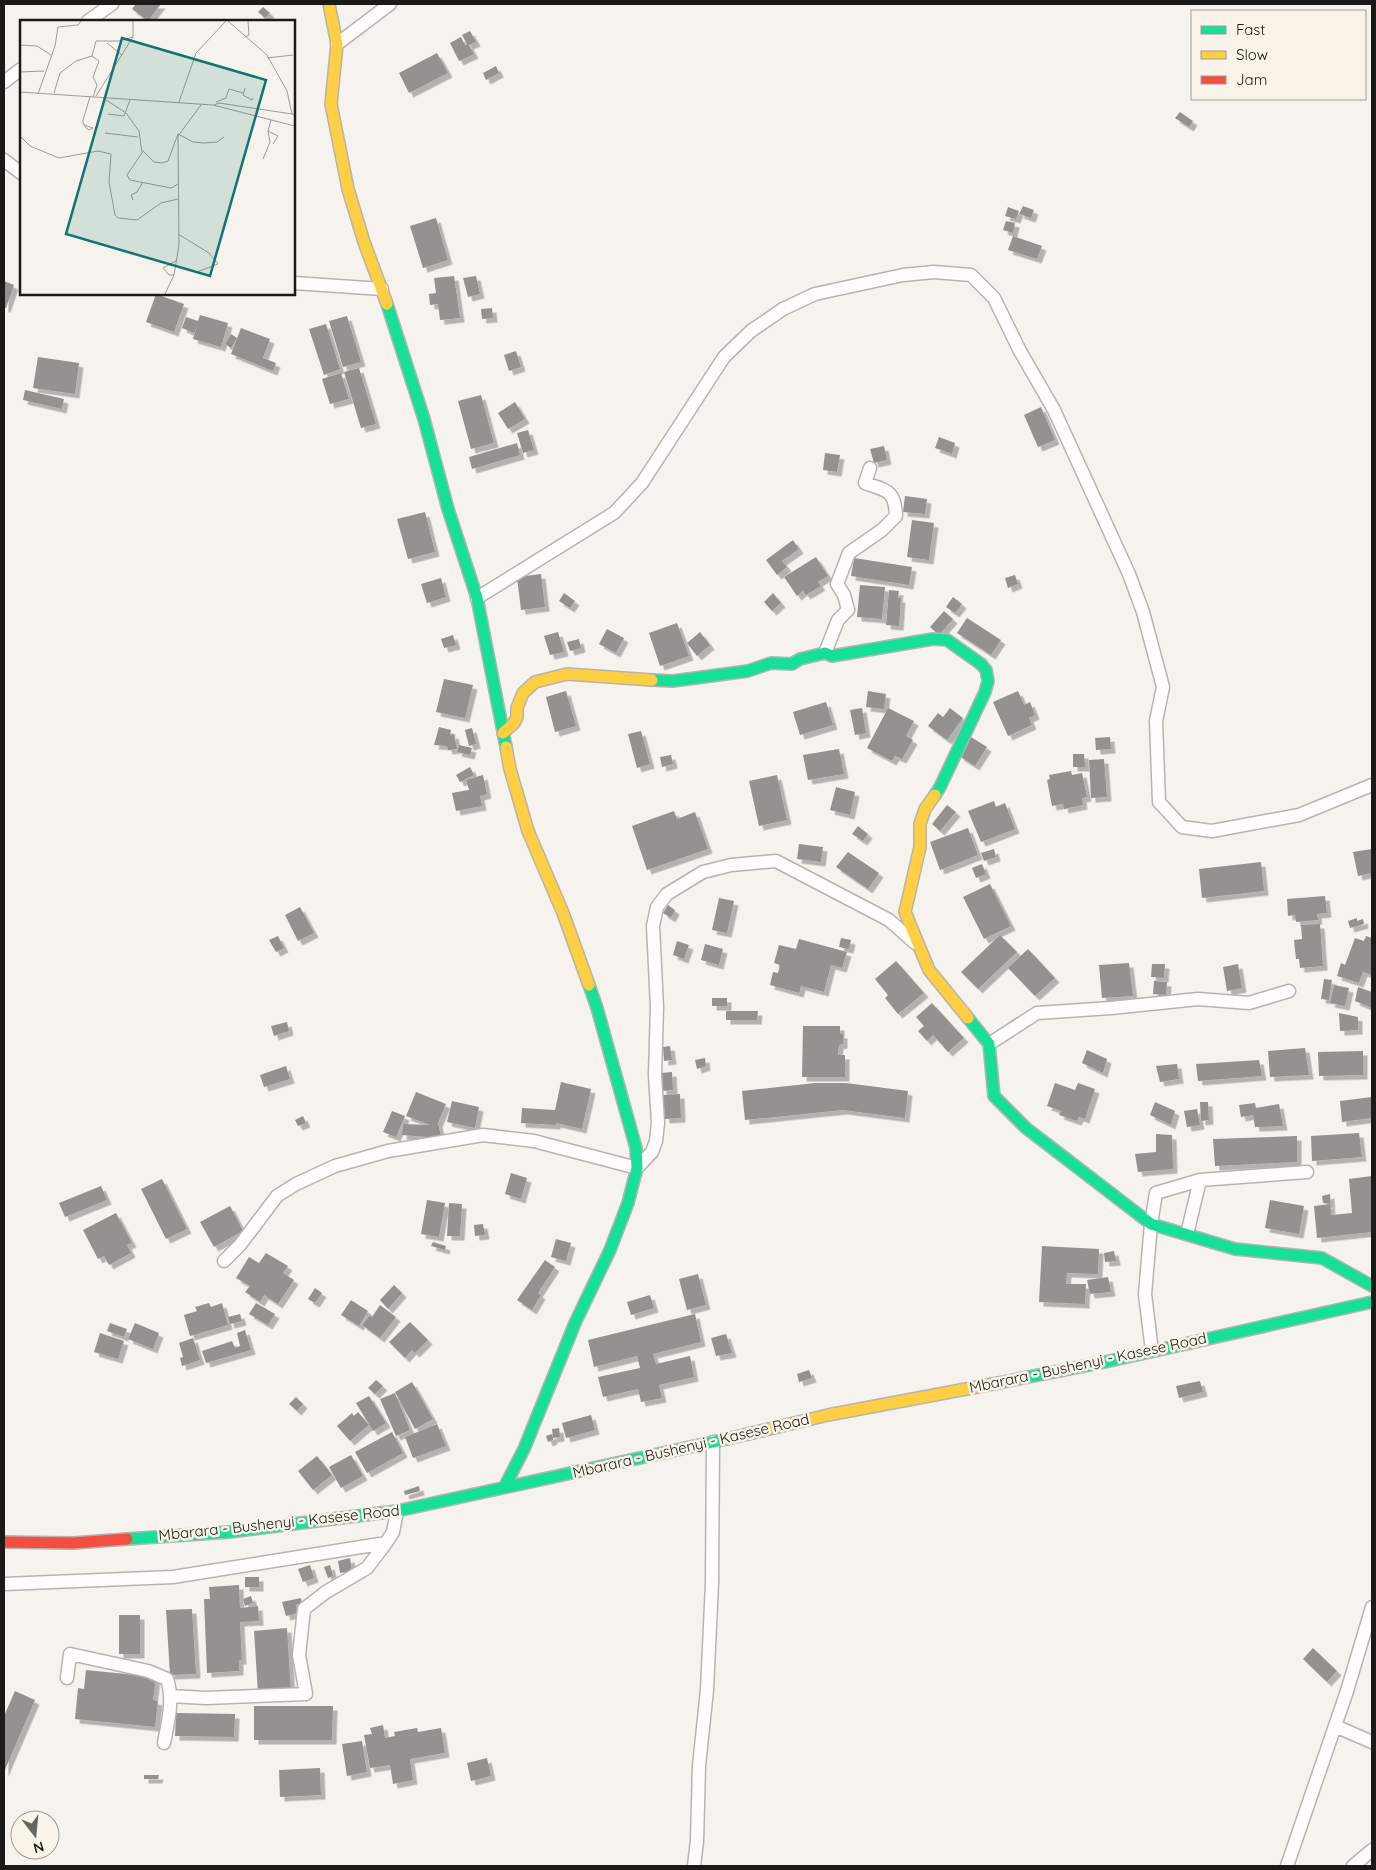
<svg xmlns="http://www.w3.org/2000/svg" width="1376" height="1870" font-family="Quicksand,sans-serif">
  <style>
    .building { fill: #94928e; filter: url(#shadow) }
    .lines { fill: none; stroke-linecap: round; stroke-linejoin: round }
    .street-casing { stroke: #b7b4b0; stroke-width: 15 }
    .fast-casing { stroke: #b7b4b0; stroke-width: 14 }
    .slow-casing { stroke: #b7b4b0; stroke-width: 14 }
    .jam-casing { stroke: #b7b4b0; stroke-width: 14 }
    .street { stroke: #fefdfc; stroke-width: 12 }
    .fast { stroke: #16e098; stroke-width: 11 }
    .slow { stroke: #ffcf43; stroke-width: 11 }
    .jam { stroke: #f24e42; stroke-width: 11 }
    .labels { text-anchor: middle; stroke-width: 5; stroke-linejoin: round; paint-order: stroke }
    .street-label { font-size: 15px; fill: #1c1a16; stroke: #faf3e9 }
    .inset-road { fill: none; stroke: #9f9c97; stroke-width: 1 }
    .view { fill: #0f766e; fill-opacity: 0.15; stroke: #0f766e; stroke-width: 2.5 }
    .inset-edge { fill: none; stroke: #1c1a16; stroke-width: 2.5 }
  </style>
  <defs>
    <filter id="shadow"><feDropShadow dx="4.5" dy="4.5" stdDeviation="0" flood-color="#0004"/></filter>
  </defs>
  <rect width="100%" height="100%" fill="#f6f2ed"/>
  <path class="building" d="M136 4H161L148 21 132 9Z
    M263 7 270 13 265 18 258 12Z
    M470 31 476 42 469 45 474 54 459 61 450 43 461 37 465 45 467 44 462 35Z
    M437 53 448 73 409 93 399 73Z
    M496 66 499 73 486 80 483 73Z
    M1180 112 1193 121 1189 127 1175 118Z
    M1023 206 1034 210 1031 218 1019 214Z
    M1008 207 1019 211 1016 219 1005 216Z
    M436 218 448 260 423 268 410 226Z
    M1006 221 1015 223 1013 233 1003 230Z
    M1013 236 1042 246 1037 259 1008 250Z
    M454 276 460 318 440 320 438 304 430 305 429 294 436 293 434 278Z
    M476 276 480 294 468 297 463 278Z
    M4 281 14 285 6 308H4Z
    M156 294 184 304 174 332 146 322Z
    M492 308 493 318 482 319 481 309Z
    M200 315 228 323 221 347 193 339 197 326 194 333 182 328 186 317 198 321Z
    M347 316 361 362 343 367 329 321Z
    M326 324 340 369 324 375 309 329Z
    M241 328 270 339 263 358 276 363 273 371 231 354Z
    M231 334 237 338 231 348 225 344Z
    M516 351 521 367 509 371 504 355Z
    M38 357 79 363 75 394 33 388Z
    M359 368 376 424 361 428 344 372Z
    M341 373 349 399 330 404 322 379Z
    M25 390 64 399 62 409 23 400Z
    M481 395 494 443 471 449 458 401Z
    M515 402 525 419 508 429 498 413Z
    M1041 407 1055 440 1038 447 1024 415Z
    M528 430 534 450 523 453 517 433Z
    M939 437 955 443 952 454 935 448Z
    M517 443 520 455 472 469 469 457Z
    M884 446 887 460 874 463 870 449Z
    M825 453 840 455 837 472 823 470Z
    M905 496 927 499 925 514 903 512Z
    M425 512 435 552 408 559 397 519Z
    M912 520 934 523 929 560 907 557Z
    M793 540 799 549 782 561 787 567 777 575 766 560Z
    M816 557 828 576 818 582 821 586 806 595 803 591 797 596 784 577Z
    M854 558 912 567 909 585 851 576Z
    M541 574 545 607 521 610 517 577Z
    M1015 575 1018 584 1008 588 1005 578Z
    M441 578 446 597 427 603 421 584Z
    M860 585 885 587 882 619 857 617Z
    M889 590 899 591 898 598H901L899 626 886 625Z
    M564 593 575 601 570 608 559 601Z
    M773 593 781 603 772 611 764 602Z
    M953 597 962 604 955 613 946 607Z
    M944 611 953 619 939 635 930 627Z
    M967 618 1001 640 991 655 957 633Z
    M677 623 689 656 660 666 649 633Z
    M607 629 624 638 616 653 599 644Z
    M558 632 564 652 550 655 544 636Z
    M700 632 710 645 697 656 687 643Z
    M453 635 456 645 444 648 441 639Z
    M579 639 581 648 570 651 567 642Z
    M444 679 473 685 465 718 436 712Z
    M566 691 576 726 555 732 546 697Z
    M868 691 886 694 884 709 866 707Z
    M1018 691 1024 705 1030 702 1035 715 1029 718 1032 725 1008 736 993 702Z
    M826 702 833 725 800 735 793 712Z
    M862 708 866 733 855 735 850 710Z
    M888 708 914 721 906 736 913 740 902 759 895 756 892 761 867 748Z
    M950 708 963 718 947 740 928 726 938 713 943 717Z
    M439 727 451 730 450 735 454 734 457 749 448 750 447 746 434 745Z
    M472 728 476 744 469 746 465 730Z
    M641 731 650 764 637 768 628 734Z
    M971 737 987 747 975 766 959 756Z
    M1110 737 1111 749 1096 750 1095 738Z
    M459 745 472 748 470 755 457 752Z
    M839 749 844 774 808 780 803 755Z
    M1073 754H1084L1085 767H1073Z
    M671 755 673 764 662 767 660 757Z
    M1104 759 1107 797 1091 798 1089 760Z
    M470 767 474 775 460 782 456 775Z
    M1071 771 1072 775 1082 773 1087 797 1082 798 1083 805 1064 809 1063 804 1052 806 1047 780 1050 779 1049 775Z
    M483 775 487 794 480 796 482 806 456 811 452 793 479 788 469 790 466 780Z
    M777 775 787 820 759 826 749 781Z
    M836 787 855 792 850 815 830 810Z
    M994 801 996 807 1005 803 1015 829 981 842 968 811Z
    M947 805 956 812 940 831 932 824Z
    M674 811 677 819 695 812 708 849 647 870 632 826Z
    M858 826 868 834 863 841 852 834Z
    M968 828 978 855 940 870 930 842Z
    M799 844 823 847 821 862 797 859Z
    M994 849 996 857 984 861 981 853Z
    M1372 849V873L1358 876 1353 852Z
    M848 852 879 873 868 889 836 867Z
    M1261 862 1264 891 1202 898 1199 869Z
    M982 864 986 874 976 878 972 868Z
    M990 884 1011 926 984 939 963 897Z
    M1325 896 1327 913 1317 914 1318 920 1296 922 1295 915 1288 916 1287 899Z
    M719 898 734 901 727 933 712 930Z
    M668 905 675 910 671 918 663 913Z
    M300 907 314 933 298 941 285 915Z
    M1357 918V921L1363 919 1364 924 1350 928 1348 921Z
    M1320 924 1323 966 1300 968 1299 959H1296L1294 940 1302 939 1301 925Z
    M1000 935 1017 952 978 989 961 972Z
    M278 936 284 948 276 952 269 940Z
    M1366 936 1372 938V975L1363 972 1359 983 1337 976 1341 963 1345 965 1355 938 1364 941Z
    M841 938 851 940 849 949 839 947Z
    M799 939 847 952 842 968 831 965 824 992 801 986 799 993 770 985 773 972 778 973 780 965 774 963 779 945 796 949Z
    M677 941 689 945 684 959 673 955Z
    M705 944 723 949 719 965 701 960Z
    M1028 949 1055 978 1035 996 1008 968Z
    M896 961 924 993 898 1014 885 998 888 995 875 979Z
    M1129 963 1133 996 1102 998 1099 965Z
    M1152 964H1165L1164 978 1151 977Z
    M1238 964 1242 988 1227 991 1223 967Z
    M1324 979 1332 980 1329 1000 1321 999Z
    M1154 981 1167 982 1166 995 1153 994Z
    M1334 985 1349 988 1345 1006 1330 1003Z
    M1358 987 1372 992V1008L1355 1001Z
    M712 998H727V1006H712Z
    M932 1003 964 1038 948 1052 933 1035 927 1041 918 1031 924 1026 916 1017Z
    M726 1011H758L757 1020H726Z
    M1339 1013 1358 1017V1030L1340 1031Z
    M287 1022 289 1031 274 1036 271 1026Z
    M803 1026H840V1034H843V1044L839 1045 838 1055H845V1077H802Z
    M670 1046 672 1060 664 1061 663 1047Z
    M1305 1048 1309 1075 1270 1077 1268 1051Z
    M1087 1050 1107 1059 1103 1073 1082 1063Z
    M1363 1051V1075L1319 1076 1318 1052Z
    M705 1058 706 1066 697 1069 695 1060Z
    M1259 1060 1262 1076 1198 1081 1196 1064Z
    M1177 1064 1179 1079 1160 1082 1156 1066Z
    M286 1066 290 1079 264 1087 260 1075Z
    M672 1072 673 1090 662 1091 661 1073Z
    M561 1082 591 1089 582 1129 556 1123V1125L521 1123 522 1108 555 1110Z
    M815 1083H846L908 1091 905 1118 843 1110 745 1120 742 1091Z
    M1055 1083 1075 1090 1078 1083 1095 1089 1085 1119 1079 1117 1077 1121 1059 1115 1061 1111 1047 1106Z
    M416 1092 446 1104 438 1123 441 1136 427 1138V1137L402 1135 403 1124 430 1125 406 1116Z
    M680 1094 681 1118 665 1119 663 1095Z
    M1372 1097V1118L1342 1122 1340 1101Z
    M452 1101 479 1107 475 1128 447 1122Z
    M1155 1102 1175 1111 1171 1125 1150 1115Z
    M1200 1102H1208L1209 1120 1201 1121Z
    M1255 1103 1256 1108 1279 1104 1283 1126 1255 1127 1253 1115 1241 1117 1239 1105Z
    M1197 1109 1200 1125 1187 1127 1184 1111Z
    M392 1111 405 1116 396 1137 383 1132Z
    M303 1116 306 1123 298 1126 295 1120Z
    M1359 1133 1362 1157 1312 1161 1311 1136Z
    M1156 1134 1172 1135 1173 1169 1138 1172 1135 1154 1156 1152Z
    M1297 1136V1162L1215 1166 1213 1139Z
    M511 1173 527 1178 521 1199 505 1194Z
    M1372 1176V1232L1317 1238 1314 1206 1330 1204 1323 1203 1322 1196 1330 1194 1331 1215 1352 1213 1349 1179Z
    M162 1179 187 1229 166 1239 141 1189Z
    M101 1186 107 1200 65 1217 59 1203Z
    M427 1200 445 1203 439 1237 421 1234Z
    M1270 1200 1304 1206 1299 1234 1265 1228Z
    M449 1203 462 1204 460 1236H447Z
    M230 1206 243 1231 214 1247 200 1222Z
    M116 1213 132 1243 127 1245 131 1253 109 1265 104 1256 98 1259 83 1230Z
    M483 1224 485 1235 475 1236 474 1225Z
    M556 1239 571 1243 566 1261 551 1257Z
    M433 1242 446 1246 445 1250 431 1246Z
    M1042 1246 1099 1249 1098 1274 1067 1273 1066 1284H1086L1085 1304 1039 1302Z
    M1114 1251 1116 1261 1105 1262 1104 1253Z
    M266 1253 288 1266 283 1273 294 1280 278 1304 264 1295 260 1302 245 1292 250 1286 236 1278 249 1257 259 1263Z
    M545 1260 555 1267 538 1293 541 1295 532 1310 517 1300Z
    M698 1274 706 1305 687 1310 679 1279Z
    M1108 1277 1111 1292 1090 1294 1087 1280Z
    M394 1285 402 1293 388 1309 380 1300Z
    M315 1288 322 1293 315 1303 308 1299Z
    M650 1295 654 1308 631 1315 627 1302Z
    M351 1300 368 1311 359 1326 341 1315Z
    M209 1303 211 1307 222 1303 228 1325 190 1336 184 1315 197 1311 195 1307Z
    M256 1303 275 1314 268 1325 249 1314Z
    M380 1305 396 1317 380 1338 362 1325 370 1315 372 1317Z
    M240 1314 242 1321 230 1324 228 1317Z
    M695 1314 701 1342 653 1354 656 1364 690 1356 694 1377 659 1385 662 1398 641 1402 638 1389 603 1397 598 1377 640 1368 637 1356 594 1367 588 1340Z
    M410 1322 428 1340 415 1353 412 1350 405 1358 389 1342Z
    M110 1323 127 1329 124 1337 107 1331Z
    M135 1323 159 1333 153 1349 128 1339Z
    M245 1330 251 1350 206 1363 202 1351 232 1341 235 1348 240 1346 237 1333Z
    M100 1333 124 1341 118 1359 94 1352Z
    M726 1334 732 1353 716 1356 711 1338Z
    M193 1338 200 1360 182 1366 180 1358 183 1357 179 1343Z
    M809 1370 812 1378 799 1382 797 1374Z
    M376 1380 383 1386 375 1394 368 1388Z
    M1200 1381 1203 1392 1179 1398 1176 1386Z
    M412 1382 433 1419 415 1429 395 1392Z
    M395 1393 410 1430 396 1436 380 1399Z
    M369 1396 386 1423 373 1431 356 1403Z
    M296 1397 303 1404 297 1411 289 1404Z
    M358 1412 369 1425 350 1441 337 1426 352 1413 354 1416Z
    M591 1415 595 1430 566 1438 562 1423Z
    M437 1424 446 1446 413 1458 405 1437Z
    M559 1428 560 1437 553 1438V1440L548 1442 546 1436 552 1434 553 1438 552 1429Z
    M392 1432 403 1453 367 1473 355 1452Z
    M351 1455 363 1476 341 1488 329 1467Z
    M317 1456 332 1475 313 1490 298 1471Z
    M419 1486 420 1491 405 1495 404 1491Z
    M350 1558 352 1571 340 1573 338 1561Z
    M310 1565 314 1578 303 1582 298 1569Z
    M330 1565 333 1576 328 1578 324 1567Z
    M245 1577H259V1587H245Z
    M239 1585 240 1608 258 1606 259 1621 240 1622 242 1660H239V1671L207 1673 204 1599H210L209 1587Z
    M251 1596 253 1603 245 1606 243 1599Z
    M301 1598 302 1603 296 1605 298 1613 286 1616 282 1602Z
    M192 1609 196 1674 170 1675 166 1610Z
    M119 1615H140V1654H119Z
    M287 1628 291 1691 258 1693 254 1631Z
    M1313 1648 1337 1671 1327 1682 1303 1659Z
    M86 1670 156 1677 153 1700 158 1701 155 1727 75 1719 78 1688 84 1689Z
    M15 1691 35 1700 4 1772V1716Z
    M254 1706H333L332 1740H254Z
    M176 1713 235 1714 234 1737 175 1736Z
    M383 1725 385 1738 395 1736 394 1732 417 1728 418 1732 441 1728 445 1753 410 1759 413 1780 393 1784 390 1765 370 1768 364 1735 372 1734 370 1728Z
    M362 1741 367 1772 347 1776 342 1744Z
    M487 1758 491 1776 471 1781 467 1763Z
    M320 1768 321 1795 280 1797 279 1770Z
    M144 1775H159L158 1779H144Z"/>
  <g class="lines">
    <defs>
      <path id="street" d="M88 21 112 4
        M337 44 390 4
        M4 82 21 69
        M4 160 21 173
        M294 283 382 289
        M477 598 614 513 642 483 724 357 751 331 783 309 815 294 903 275 934 272 971 275 994 298 1020 351 1054 410 1129 574 1143 612 1163 687 1156 721 1159 802 1182 827 1212 831 1299 815 1372 785
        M825 653 838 620 848 610 844 595 837 584 849 553 882 530 896 516C895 490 887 491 865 483L870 468
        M989 1044 1037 1013 1111 1008 1198 999 1249 1003 1289 991
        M1187 1234 1200 1180
        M224 1261 240 1245 277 1196 296 1184 335 1166 388 1151 483 1135 534 1141 637 1168 652 1152 656 1141 658 1123 655 1075 657 1007 653 926 657 907 667 894 703 872 731 865 776 861 889 920 915 943
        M1152 1351 1145 1294 1151 1224 1156 1193 1200 1180 1307 1172
        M4 1584 173 1577 386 1543 393 1532 397 1511
        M67 1678 70 1654 148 1671 167 1679C174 1700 168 1722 164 1743
        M170 1696 206 1698 306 1694 299 1655 304 1609 326 1592 367 1568 386 1543
        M1335 1726 1372 1742
        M694 1866 697 1841 699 1766 707 1690 712 1583 713 1442
        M1287 1866 1347 1691 1372 1607
        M1353 1866 1372 1850"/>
      <path id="fast" d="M387 304 424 419 448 509 477 598 506 747
        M652 680 673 681 748 671 771 663 792 664 800 659 825 653 832 656 933 639 947 640 981 664 986 670 988 681 985 692 940 787 935 795
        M968 1018 989 1044 994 1096 1026 1128 1151 1224 1235 1249 1322 1258 1372 1286
        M998 1383 1105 1362 1372 1302
        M505 1486 524 1449 575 1323 610 1250 628 1203 637 1168 636 1148 597 1008 589 985
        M127 1539 229 1532 397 1511 727 1439"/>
      <path id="slow" d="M329 4 337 44 331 104 348 189 364 242 387 304
        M503 733 514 723 517 717V708L523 693 535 682 567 674 652 680
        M506 747 510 769 528 831 563 913 589 985
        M935 795 925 809 920 824V847L905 912 929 970 968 1018
        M727 1439 828 1415 998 1383"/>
      <path id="jam" d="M4 1542 73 1543 127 1539"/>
    </defs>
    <use href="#street" class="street-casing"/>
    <use href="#fast" class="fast-casing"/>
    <use href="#slow" class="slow-casing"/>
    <use href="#jam" class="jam-casing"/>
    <use href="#street" class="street"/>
    <use href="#fast" class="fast"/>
    <use href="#slow" class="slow"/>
    <use href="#jam" class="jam"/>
  </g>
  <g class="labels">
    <g class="street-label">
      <text transform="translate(1088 1363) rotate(-12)" y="5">Mbarara - Bushenyi - Kasese Road</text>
      <text transform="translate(691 1446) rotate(-13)" y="5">Mbarara - Bushenyi - Kasese Road</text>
      <text transform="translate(279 1523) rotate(-6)" y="5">Mbarara - Bushenyi - Kasese Road</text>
    </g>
  </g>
  <g transform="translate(20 20)">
    <rect width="275" height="275" fill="#f6f2ed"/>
    <path class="inset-road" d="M208 1 247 35 267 71 272 94 275 95M113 17V1M225 17 229 15 228 1M87 23 102 35M0 25 17 26 31 35M72 36 76 21H99L113 17 76 76M247 38 273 35M0 52 24 51M225 68 223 75 232 80 233 78M0 72 193 85 275 106M34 73 40 53 56 41 72 36 79 41 73 57 77 65 73 77M18 74 35 26 38 7 58 5 61 1M83 78 106 93 119 111 122 133 107 155 110 160 151 168 158 164M159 82 176 33 206 1M196 82 206 78 209 69 223 73M194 85 199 83 272 94M88 94 104 96 110 80M251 100 248 111 258 116 253 124M64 105 73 108 69 110 66 108 63 103V100L70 77M85 113 118 117M0 116 10 126 39 138 78 131 91 134 89 162 95 195 98 198 117 200 141 183 158 179M122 130 134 142 142 143 148 141 158 114 173 122 184 123 197 122 204 117M243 139 250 122 248 111M113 180 111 175 117 172 123 162M158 214 189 233 198 244 177 252M154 255H149L143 248 156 241M145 274 154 255 159 225 158 116 181 85"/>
    <path class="view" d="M102 18 246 60 190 256 46 214Z"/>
    <rect width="275" height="275" class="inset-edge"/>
  </g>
  <rect width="1376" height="1870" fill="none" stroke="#1c1a16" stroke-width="10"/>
  <rect x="1191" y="10" width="175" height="90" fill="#faf3e9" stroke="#a19c95"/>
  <rect x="1201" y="26" width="25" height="8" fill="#16e098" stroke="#a19c95"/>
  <text x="1236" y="35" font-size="15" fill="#1c1a16">Fast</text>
  <rect x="1201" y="51" width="25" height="8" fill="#ffcf43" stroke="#a19c95"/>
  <text x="1236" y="60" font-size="15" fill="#1c1a16">Slow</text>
  <rect x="1201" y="76" width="25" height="8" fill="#f24e42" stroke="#a19c95"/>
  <text x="1236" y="85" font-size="15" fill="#1c1a16">Jam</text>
  <g transform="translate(35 1835) rotate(164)"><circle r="24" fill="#faf3e9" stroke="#a19c95"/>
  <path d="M0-4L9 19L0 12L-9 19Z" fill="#686661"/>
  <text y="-8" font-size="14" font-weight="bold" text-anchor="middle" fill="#1c1a16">N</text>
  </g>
</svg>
